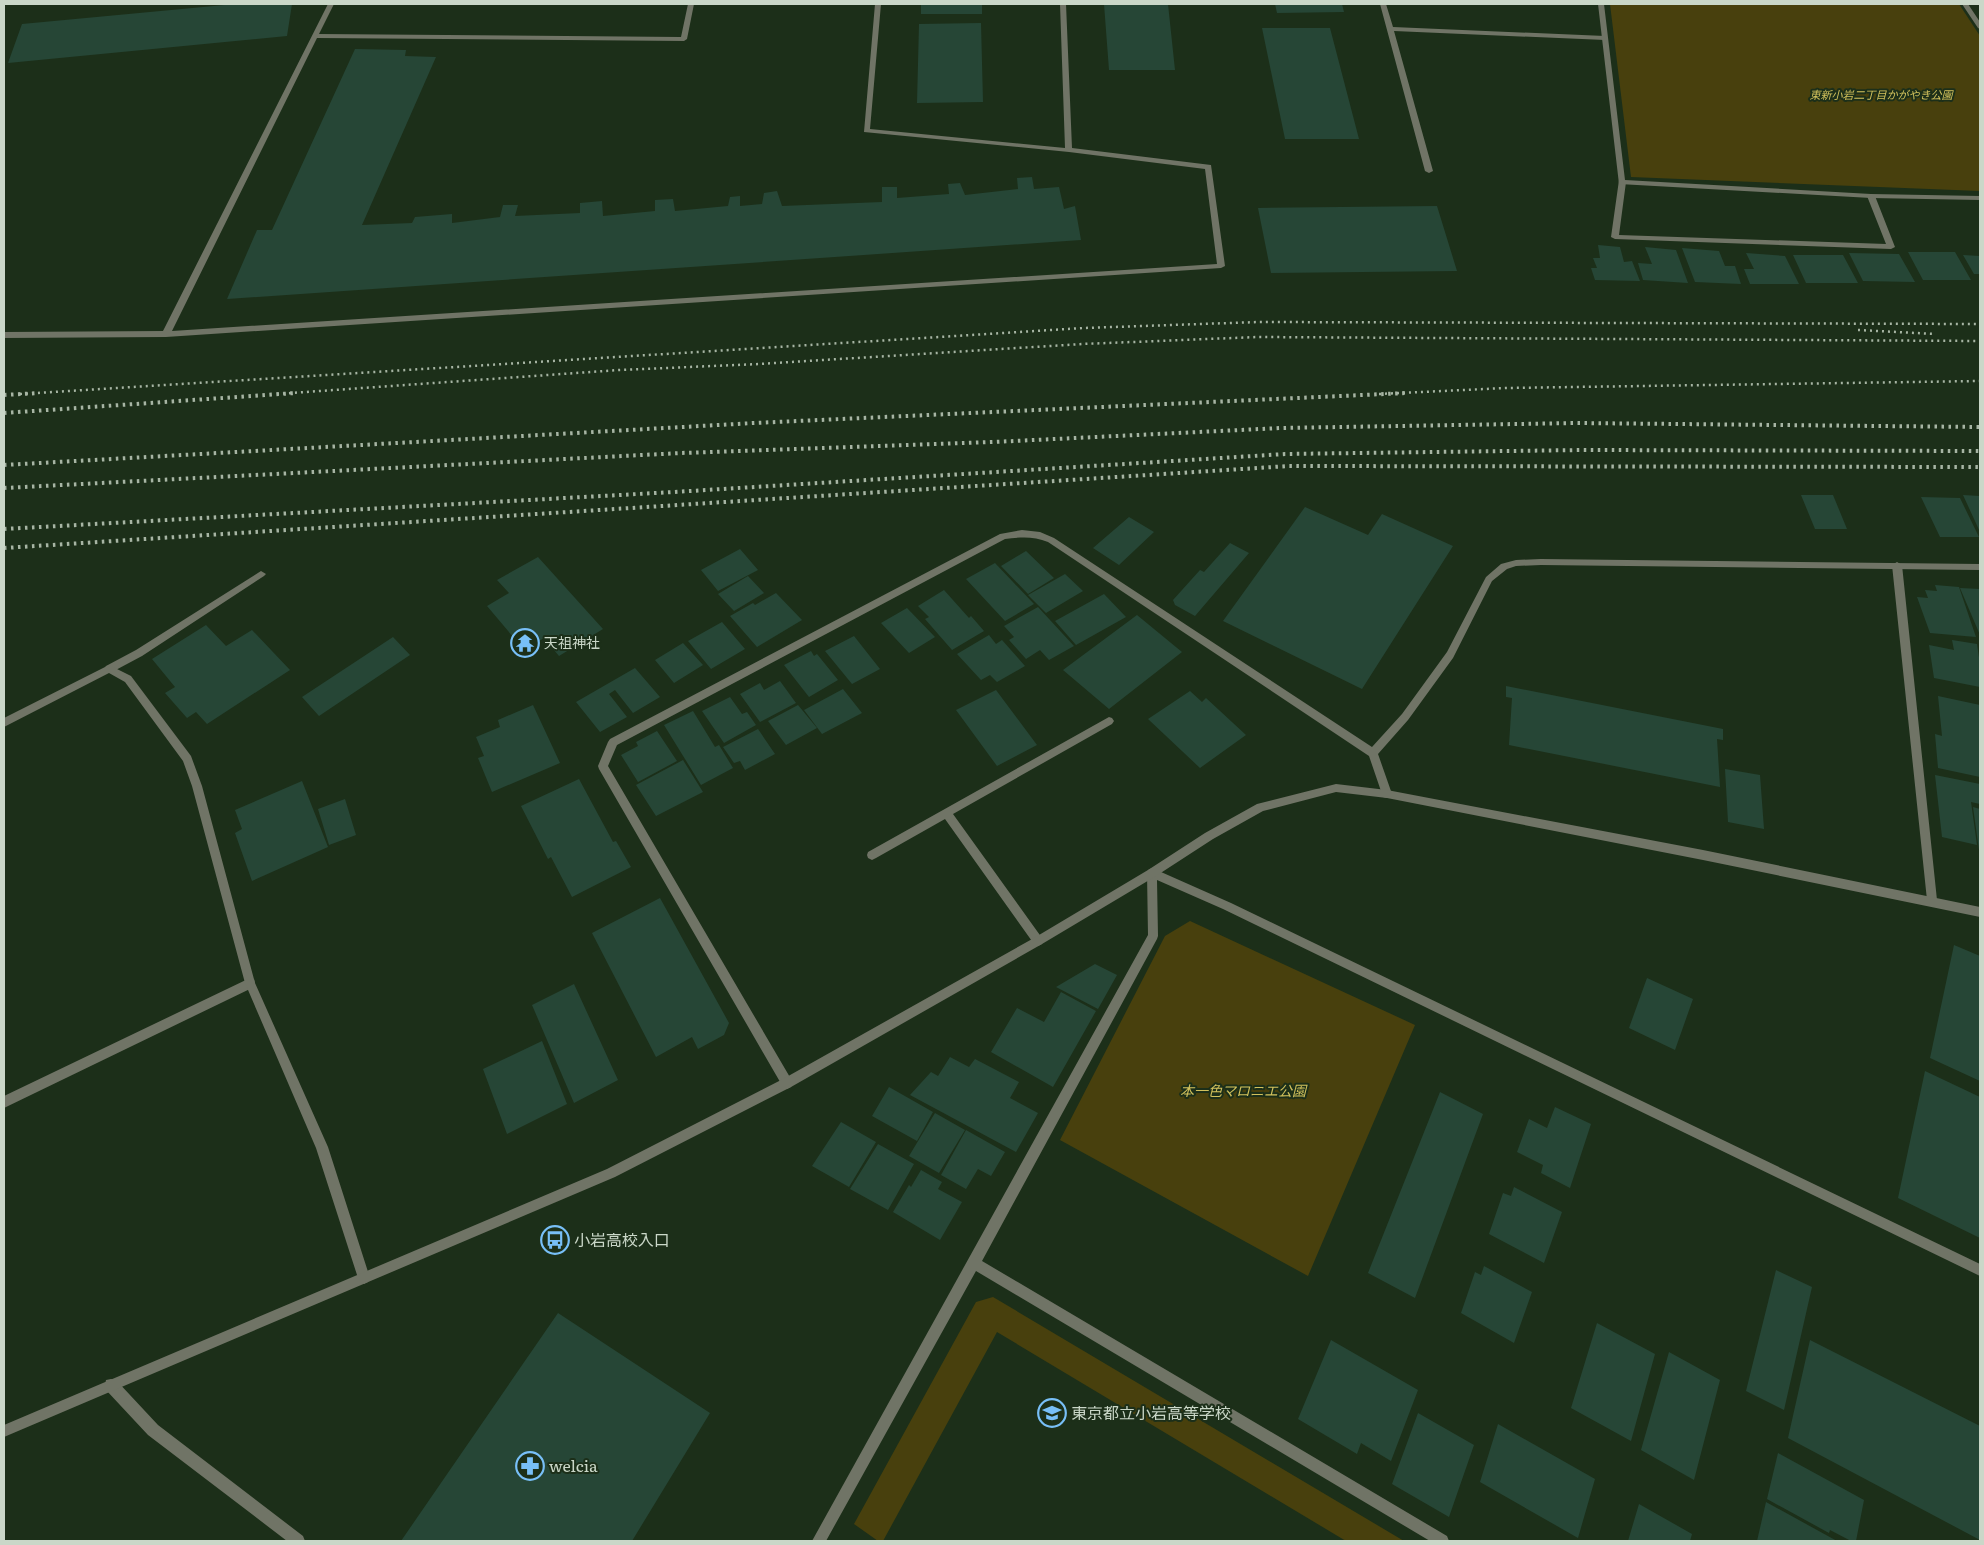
<svg xmlns="http://www.w3.org/2000/svg" width="1984" height="1545" font-family="Literata,'Noto Sans JP',serif">
  <style>
    .green { fill: #48400d }
    .building { fill: #264636 }
    .lines { fill: none; stroke-linecap: round; stroke-linejoin: round }
    .service { fill: #707466; fill-rule: evenodd }
    .minor { fill: #707466; fill-rule: evenodd }
    .tertiary { fill: #707466; fill-rule: evenodd }
    .rail-far1 { stroke: #a7b5a4; stroke-width: 2.5; stroke-dasharray: 2 4; stroke-linecap: butt }
    .rail { stroke: #a7b5a4; stroke-width: 4; stroke-dasharray: 2.5 4.5; stroke-linecap: butt }
    .labels { text-anchor: middle; stroke-width: 4; stroke-linejoin: round; paint-order: stroke }
    .far-park-label { font-size: 11px; font-style: italic; fill: #d1c15c; stroke: #1c2f19 }
    .poi-label { font-size: 14px; fill: #cad7c8; stroke: #1c2f19; text-anchor: start }
    .park-label { font-size: 14px; font-style: italic; fill: #d1c15c; stroke: #1c2f19 }
    .near-poi-label { font-size: 16px; fill: #cad7c8; stroke: #1c2f19; text-anchor: start }
  </style>
  <rect width="100%" height="100%" fill="#1c2f19"/>
  <path class="green" d="M1610 4H1959L1980 36V191L1631 177Z
    M1190 921 1415 1025 1308 1276 1060 1140 1165 936Z
    M993 1297 1404 1541H1346L997 1332 883 1541H878L854 1524 976 1302Z"/>
  <path class="building" d="M235 4H292L287 36 8 63 22 24Z
    M921 4H982V14H921Z
    M1104 4H1168L1175 70H1109Z
    M1275 4H1342L1344 12 1277 13Z
    M981 23 983 102 917 103 919 24Z
    M1262 28H1330L1359 139H1285Z
    M355 49 406 50 405 56 436 57 362 225 412 223 415 217 452 214V223L500 217 503 205H518L515 216 580 213V203L602 201 603 216 655 211V200L673 199 675 211 728 206 730 197 740 196V206L762 204 764 193 777 191 782 206 882 202V187H897V198L949 194 948 184 960 183 965 195 1018 189 1017 178 1032 177 1034 189 1059 187 1064 209 1075 206 1081 240 227 299 257 230H272Z
    M1437 206 1457 271 1271 273 1258 208Z
    M1598 245 1620 247 1624 262 1632 261 1640 281 1595 280 1591 268H1597L1593 258H1600Z
    M1645 247 1676 250 1688 283 1643 280 1638 263 1652 264Z
    M1682 248 1719 251 1725 266H1735L1741 284 1695 282Z
    M1908 252H1955L1971 280H1923Z
    M1746 253 1785 256 1799 284H1750L1744 269H1754Z
    M1849 253 1899 254 1915 282 1863 281Z
    M1793 255H1843L1858 283H1806Z
    M1963 255 1980 256V274H1974Z
    M1801 495H1833L1847 529H1815Z
    M1963 495 1980 496V532Z
    M1921 497 1960 498 1979 537H1940Z
    M1305 507 1368 535 1382 514 1453 546 1362 689 1223 621Z
    M1129 517 1154 532 1119 565 1093 548Z
    M1230 543 1249 553 1195 616 1175 605 1173 600 1200 570 1204 572Z
    M740 549 758 570 718 591 701 570Z
    M1026 551 1054 578 1028 594 1001 566Z
    M538 557 603 629 559 656 544 638 524 650 487 606 509 593 497 580Z
    M995 563 1034 604 1005 621 966 579Z
    M1065 574 1083 591 1046 613 1028 595Z
    M748 576 764 593 734 611 718 594Z
    M1935 585 1959 587 1976 637 1930 633 1917 597 1928 598 1925 590 1937 591Z
    M1960 588 1980 589V635Z
    M944 590 969 618 971 616 984 631 952 650 925 619 929 617 918 606Z
    M776 593 802 620 757 647 730 616 753 603 755 605Z
    M1104 594 1126 617 1076 645 1055 621Z
    M1038 607 1074 646 1049 660 1040 650 1026 659 1009 640 1014 637 1004 626Z
    M907 608 935 637 909 653 881 623Z
    M1137 615 1182 652 1109 709 1063 670Z
    M722 622 745 649 711 669 688 641Z
    M206 625 226 646 252 630 290 670 207 724 196 712 187 718 165 693 175 687 152 659Z
    M989 635 996 644 1002 640 1025 666 997 682 990 675 981 680 957 654Z
    M854 636 880 669 852 684 825 651Z
    M393 637 410 655 319 716 302 697Z
    M1952 640 1977 644 1980 664V687L1934 678 1929 645 1954 650Z
    M683 643 703 665 674 683 655 660Z
    M811 651 814 656 817 654 838 680 809 697 784 665Z
    M635 668 660 697 633 713 615 690 609 694 627 717 600 732 576 702Z
    M780 681 796 703 760 722 740 694 760 683 764 690Z
    M1506 686 1723 729V740L1717 739 1720 787 1509 745 1512 698 1506 697Z
    M843 689 862 713 822 734 804 710Z
    M996 690 1037 745 997 766 956 710Z
    M1190 691 1202 702 1206 698 1246 735 1200 768 1148 719Z
    M1938 696 1980 705V777L1938 768 1935 734 1942 736Z
    M730 697 742 714 747 712 756 725 724 743 702 711Z
    M533 705 560 763 492 792 478 758 484 756 476 737 500 727 498 720Z
    M798 705 817 728 786 745 768 721Z
    M693 711 715 747 719 745 733 768 701 785 664 725Z
    M758 729 775 754 745 770 740 761 734 763 723 747Z
    M657 731 677 761 638 782 621 755 638 746 636 742Z
    M683 760 703 792 656 816 636 785Z
    M1725 769 1760 775 1764 829 1728 822Z
    M1935 775 1980 784V804L1971 802 1977 845 1942 837Z
    M579 779 613 842 616 841 631 867 572 897 551 857 548 859 521 806Z
    M302 781 328 847 252 881 235 833 242 829 235 810Z
    M345 799 356 835 329 845 318 809Z
    M1973 807 1980 809V849L1979 850Z
    M660 898 729 1023 724 1035 698 1049 692 1037 656 1057 592 933Z
    M1954 945 1980 956V1081L1930 1058Z
    M1095 964 1117 975 1098 1009 1056 987Z
    M1647 978 1693 999 1675 1050 1629 1028Z
    M574 984 618 1080 574 1103 532 1005Z
    M1061 992 1096 1011 1053 1087 991 1052 1017 1008 1044 1022Z
    M542 1041 567 1104 507 1134 483 1069Z
    M950 1057 969 1067 975 1059 1019 1082 1010 1098 1038 1113 1016 1152 910 1095 931 1072 938 1076Z
    M1925 1071 1980 1097V1238L1898 1198Z
    M889 1087 933 1112 917 1141 872 1116Z
    M1440 1092 1483 1114 1415 1298 1368 1273Z
    M1555 1107 1591 1124 1570 1188 1541 1173 1543 1165 1517 1152 1529 1119 1547 1128Z
    M935 1113 965 1130 939 1173 909 1156Z
    M841 1122 876 1142 849 1187 812 1166Z
    M966 1130 1005 1152 991 1176 978 1169 966 1189 941 1175Z
    M878 1144 914 1164 888 1210 850 1189Z
    M921 1170 942 1182 938 1189 962 1202 940 1240 893 1212 909 1185 911 1187Z
    M1514 1187 1562 1212 1544 1263 1489 1234 1503 1193 1511 1196Z
    M1484 1266 1532 1292 1514 1343 1461 1313 1475 1272 1481 1275Z
    M1776 1270 1812 1287 1784 1410 1746 1391Z
    M558 1313 710 1413 632 1541H401Z
    M1597 1323 1655 1354 1631 1441 1571 1408Z
    M1331 1340 1418 1390 1391 1461 1361 1443 1357 1454 1298 1419Z
    M1810 1340 1980 1426V1540L1788 1438Z
    M1669 1352 1720 1380 1694 1480 1641 1450Z
    M1418 1413 1474 1445 1449 1517 1392 1484Z
    M1498 1424 1595 1479 1578 1538 1480 1482Z
    M1778 1453 1864 1500 1856 1541H1851L1830 1530 1829 1533 1767 1499Z
    M1766 1502 1837 1541H1757Z
    M1639 1504 1692 1534 1690 1541H1628Z"/>
  <g class="lines">
    <path class="service" d="M1897 562 1902 565 1937 900 1936 903 1932 905 1928 903 1927 900 1892 565Z
      M261 571 266 574 264 576 142 656 112 672H106L104 669 106 666 136 650Z
      M1109 717 1112 718 1114 721 1112 724 953 814 1042 938 1043 941 1042 944 1038 946 1034 944 945 819 876 858 872 860 868 858 867 855 868 852Z
      M250 978 254 979 255 983 254 987 4 1108V1096Z"/>
    <path class="minor" d="M328 4H334L319 34 681 37 688 4H694L687 39 684 41 317 38 172 331 1217 264 1205 169 1069 152 864 132 875 4H881L870 129 1065 148 1060 4H1066L1072 148 1211 165 1225 266 1221 268 166 337 4 338V332L163 331Z
      M1380 4H1386L1393 27 1605 36 1608 38 1605 40 1394 31 1433 171 1429 173 1425 171Z
      M1619 180H1622L1626 182 1619 235 1886 244 1867 196 1871 194 1875 196 1895 247 1891 249 1615 239 1611 237Z
      M1022 530 1040 532 1054 538 1372 747 1402 714 1447 652 1486 577 1501 564 1516 560 1541 559 1980 564V570L1541 565 1516 566 1507 569 1492 581 1453 658 1408 720 1378 754 1392 794 1391 797 1387 798 1383 797 1382 794 1369 756 1048 542C1034 536 1020 537 1005 539L617 745 608 766 791 1079 793 1083 791 1087 787 1089 783 1087 599 769 598 766 608 742 610 739 1000 534Z
      M109 665 131 676 191 756 202 786 255 983 328 1147 370 1278 368 1282 364 1284 360 1282 358 1278 316 1148 245 983 192 786 183 761 125 682 109 673 4 727V718Z
      M1152 868 1231 903 1980 1264V1276L1223 909 1157 880 1158 936 1157 939 982 1261 1447 1536 1449 1541H1430L976 1271 826 1541H812L1148 935 1147 873 1148 870Z
      M111 1379 116 1380 158 1425 303 1536 305 1541H287L148 1435 106 1390 105 1385 106 1380Z"/>
    <path class="tertiary" d="M1598 4H1604L1625 180 1871 194 1980 196V200L1871 198 1619 184Z
      M1962 4H1968L1980 22V29L1978 28Z
      M1336 784 1387 790 1703 850 1980 907V917L1703 860 1387 798 1336 792 1263 811 1213 839 1156 876 1042 944 791 1087 615 1177 4 1437V1425L607 1169 783 1079 1034 938 1148 870 1205 833 1257 804Z"/>
    <path class="rail-far1" d="M1858 330 1935 334
      M20 394 1084 328 1259 322 1980 324
      M277 394 619 370 759 364 1082 344 1258 337 1980 341
      M1379 394 1506 388 1980 381"/>
    <path class="rail" d="M4 395 39 393
      M4 413 295 393
      M4 465 754 423 1406 393
      M4 488 681 453 993 442 1281 428 1576 423 1980 427
      M4 529 674 492 1285 454 1582 450 1980 451
      M4 548 1289 466 1980 467"/>
  </g>
  <defs>
    <symbol id="temple-ring" viewBox="-11 -11 22 22"><circle r="9.5" fill="#1c2f19" stroke="#78bff7" stroke-width="1.5"/><path d="M0-6L5-2H3V0L6.5 2.5H4V6H1.5V3h-3V6H-4V2.5H-6.5L-3 0V-2H-5Z" fill="#78bff7"/></symbol>
    <symbol id="bus-ring" viewBox="-11 -11 22 22"><circle r="9.5" fill="#1c2f19" stroke="#78bff7" stroke-width="1.5"/><path d="M-5-6H5V4H4V6H2V4H-2V6H-4V4H-5ZM-3.5-4V0h7V-4ZM-3.5 1.2v1.5H-2V1.2ZM2 1.2v1.5H3.5V1.2Z" fill="#78bff7"/></symbol>
    <symbol id="school-ring" viewBox="-11 -11 22 22"><circle r="9.5" fill="#1c2f19" stroke="#78bff7" stroke-width="1.5"/><path d="M0-5L7-2L0 1L-7-2ZM-4 1L0 2.5L4 1V4Q0 6-4 4Z" fill="#78bff7"/></symbol>
    <symbol id="pharmacy-ring" viewBox="-11 -11 22 22"><circle r="9.5" fill="#1c2f19" stroke="#78bff7" stroke-width="1.5"/><path d="M-2-6h4v4h4v4h-4v4h-4v-4h-4v-4h4Z" fill="#78bff7"/></symbol>
  </defs>
  <g fill-rule="evenodd">
    <use href="#temple-ring" x="509" y="627" width="32" height="32"/>
    <use href="#bus-ring" x="539" y="1224" width="32" height="32"/>
    <use href="#school-ring" x="1036" y="1397" width="32" height="32"/>
    <use href="#pharmacy-ring" x="514" y="1450" width="32" height="32"/>
  </g>
  <g class="labels">
    <g class="far-park-label">
      <text x="1881" y="99">東新小岩二丁目かがやき公園</text>
    </g>
    <g class="poi-label">
      <text x="544" y="648">天祖神社</text>
    </g>
    <g class="park-label">
      <text x="1243" y="1096">本一色マロニエ公園</text>
    </g>
    <g class="near-poi-label">
      <text x="574" y="1246">小岩高校入口</text>
      <text x="1071" y="1419">東京都立小岩高等学校</text>
      <text x="549" y="1472">welcia</text>
    </g>
  </g>
  <rect width="1984" height="1545" fill="none" stroke="#cad7c8" stroke-width="10"/>
</svg>
